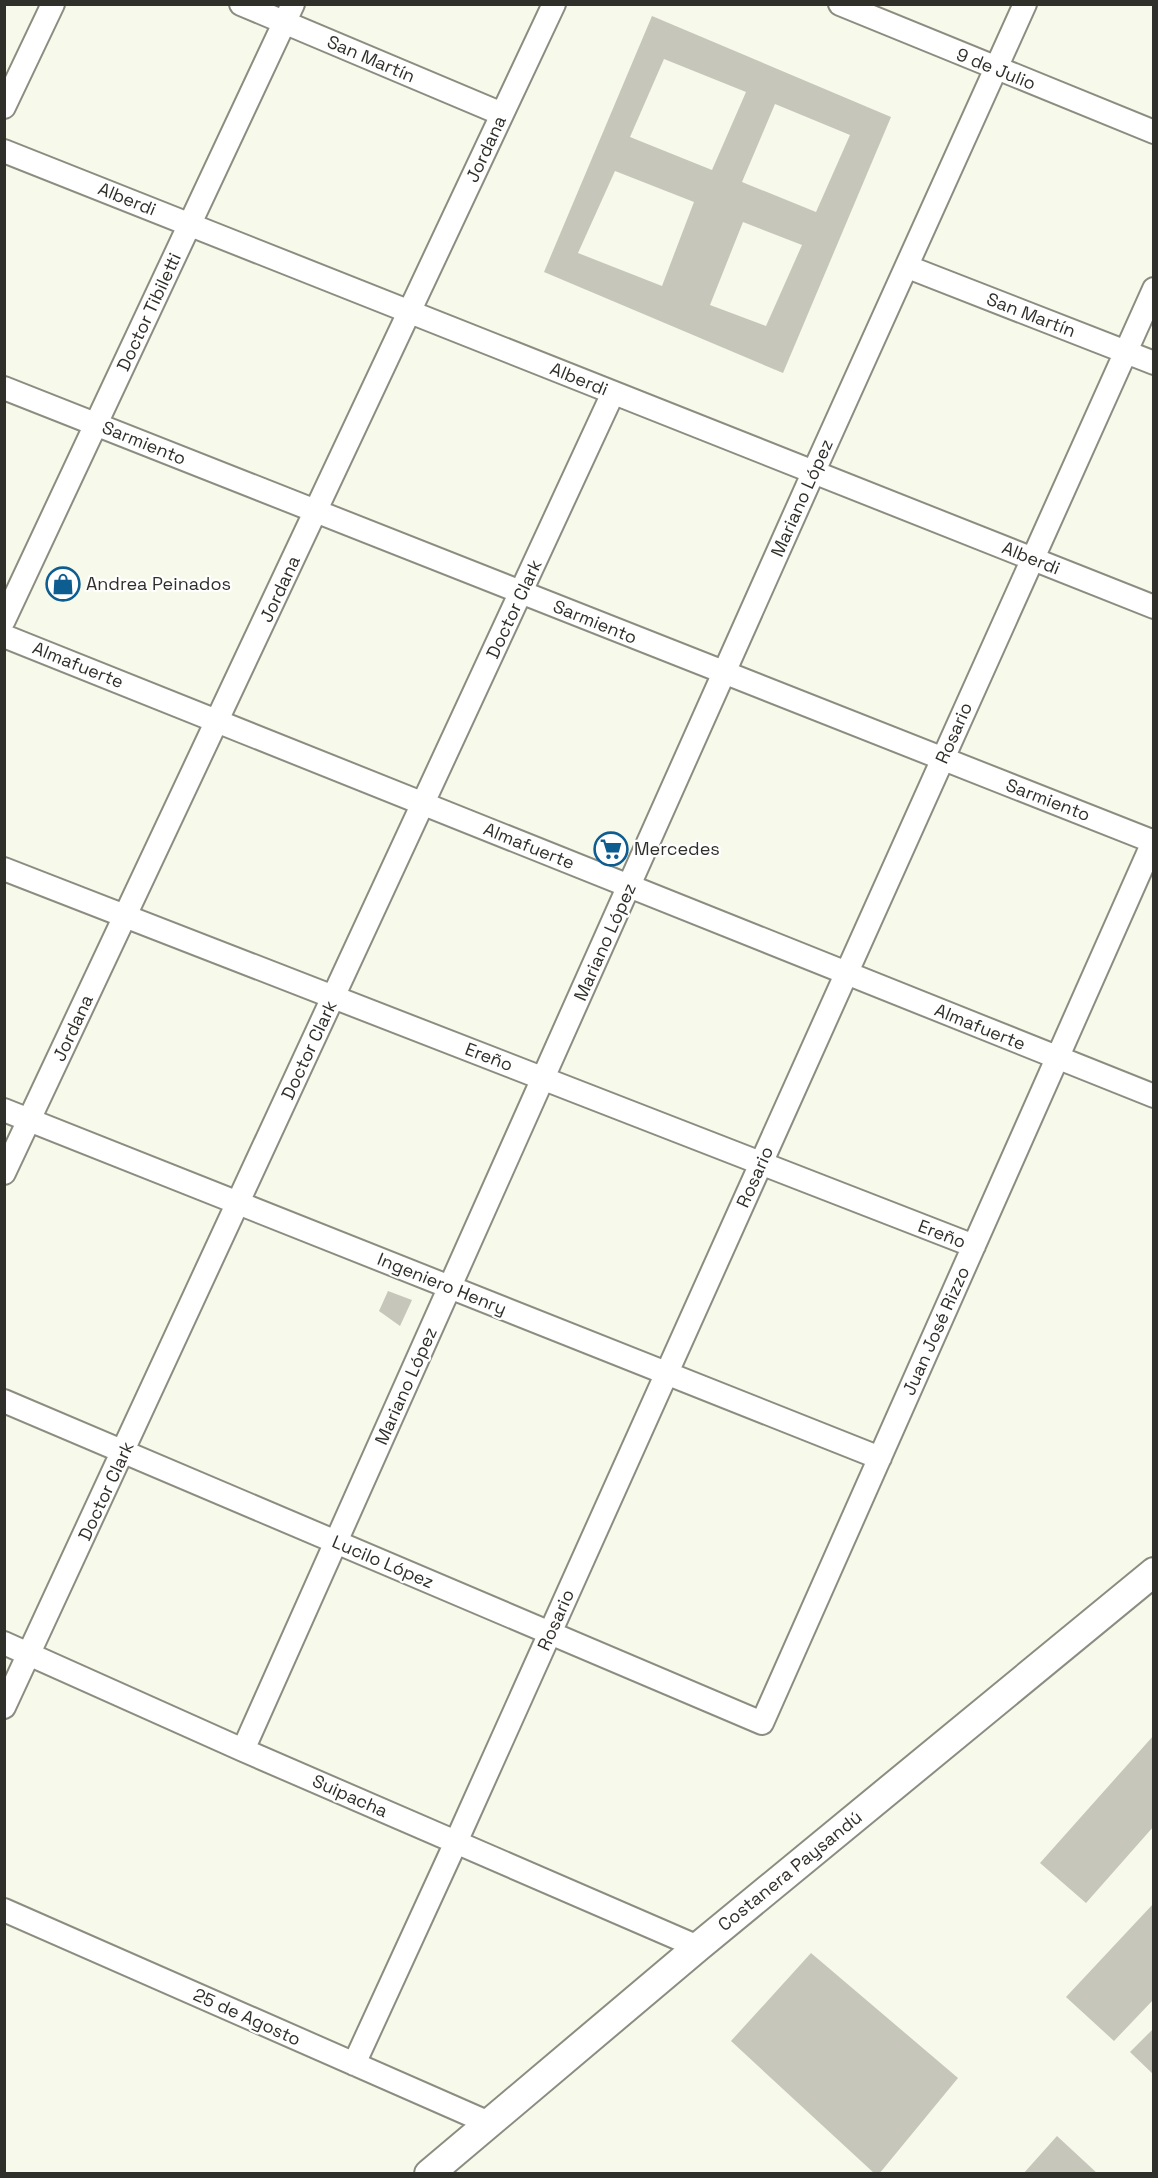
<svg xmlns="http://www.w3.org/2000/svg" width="1158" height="2178" font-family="'Space Grotesk',sans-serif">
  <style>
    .building { fill: #c6c7ba; fill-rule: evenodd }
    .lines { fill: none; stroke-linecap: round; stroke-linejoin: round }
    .minor-casing { stroke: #8c8d80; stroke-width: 26 }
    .major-casing { stroke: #8c8d80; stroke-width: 32 }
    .minor { stroke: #fff; stroke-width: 22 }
    .major { stroke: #fff; stroke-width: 28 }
    .labels { text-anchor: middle; stroke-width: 4.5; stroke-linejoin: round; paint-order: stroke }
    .street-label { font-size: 18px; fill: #30302b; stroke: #fff }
    .poi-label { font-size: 18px; fill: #30302b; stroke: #fff; text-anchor: start }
  </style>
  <rect width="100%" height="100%" fill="#f7f9ea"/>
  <path class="building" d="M652 16 891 117 783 373 544 272ZM664 59 746 92 712 170 630 137ZM775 104 850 135 816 212 742 182ZM615 171 694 202 662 286 578 253ZM743 222 802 245 766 326 710 305Z
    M388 1291 412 1300 400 1326 379 1311Z
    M1154 1735V1826L1086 1903 1040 1863Z
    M1154 1903V1999L1114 2041 1066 1997Z
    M811 1953 958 2078 879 2174H875L731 2041Z
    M1154 2028V2075L1130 2052Z
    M1057 2136 1098 2174H1023Z"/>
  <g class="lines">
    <defs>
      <path id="minor" d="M241 4 502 114
        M840 4 1154 132
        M4 107 53 4
        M4 151 1154 607
        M908 267 1154 363
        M4 388 1154 842
        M4 620 293 4
        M4 636 1154 1096
        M4 869 974 1246
        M4 1110 880 1458
        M4 1173 554 4
        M4 1401 762 1723 1154 840
        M4 1643 243 1750 698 1947
        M4 1707 613 393
        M243 1750 814 471 1025 4
        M4 1910 489 2123
        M354 2064 456 1842 1154 289"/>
      <path id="major" d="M429 2174 698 1947 1154 1572"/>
    </defs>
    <use href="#minor" class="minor-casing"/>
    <use href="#major" class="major-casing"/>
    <use href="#minor" class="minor"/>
    <use href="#major" class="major"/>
  </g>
  <defs>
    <symbol id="shop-ring" viewBox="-11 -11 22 22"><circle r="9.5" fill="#fff" stroke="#0e5d90" stroke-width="1.5"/><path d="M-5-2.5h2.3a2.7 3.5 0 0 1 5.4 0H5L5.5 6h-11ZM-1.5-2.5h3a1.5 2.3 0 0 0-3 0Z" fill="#0e5d90"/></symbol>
    <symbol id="supermarket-ring" viewBox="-11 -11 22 22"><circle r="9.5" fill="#fff" stroke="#0e5d90" stroke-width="1.5"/><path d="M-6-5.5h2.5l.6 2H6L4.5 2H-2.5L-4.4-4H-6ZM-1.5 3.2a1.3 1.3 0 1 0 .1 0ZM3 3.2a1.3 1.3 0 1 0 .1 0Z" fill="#0e5d90"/></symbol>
  </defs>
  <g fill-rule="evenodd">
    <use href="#shop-ring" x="44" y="565" width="38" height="38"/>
    <use href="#supermarket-ring" x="592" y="830" width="38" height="38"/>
  </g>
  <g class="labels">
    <g class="street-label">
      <text transform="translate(371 59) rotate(23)" y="6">San Martín</text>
      <text transform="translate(996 69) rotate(22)" y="6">9 de Julio</text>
      <text transform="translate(486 149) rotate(-65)" y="6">Jordana</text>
      <text transform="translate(127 199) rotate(22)" y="6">Alberdi</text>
      <text transform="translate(149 312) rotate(-65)" y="6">Doctor Tibiletti</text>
      <text transform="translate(1031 315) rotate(21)" y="6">San Martín</text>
      <text transform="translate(579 379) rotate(22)" y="6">Alberdi</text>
      <text transform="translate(144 443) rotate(22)" y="6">Sarmiento</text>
      <text transform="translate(802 498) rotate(-66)" y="6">Mariano López</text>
      <text transform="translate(1031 558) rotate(22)" y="6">Alberdi</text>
      <text transform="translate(280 589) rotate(-65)" y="6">Jordana</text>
      <text transform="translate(514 609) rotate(-65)" y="6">Doctor Clark</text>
      <text transform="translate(595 622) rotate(22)" y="6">Sarmiento</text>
      <text transform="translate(78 665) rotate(22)" y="6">Almafuerte</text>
      <text transform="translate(954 733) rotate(-66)" y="6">Rosario</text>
      <text transform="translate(1048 800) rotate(21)" y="6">Sarmiento</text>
      <text transform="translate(529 846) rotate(22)" y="6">Almafuerte</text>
      <text transform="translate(605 942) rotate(-66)" y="6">Mariano López</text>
      <text transform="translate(980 1027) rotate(22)" y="6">Almafuerte</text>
      <text transform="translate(73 1028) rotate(-65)" y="6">Jordana</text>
      <text transform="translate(309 1050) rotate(-65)" y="6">Doctor Clark</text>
      <text transform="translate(489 1057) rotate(21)" y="6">Ereño</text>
      <text transform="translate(755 1177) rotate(-66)" y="6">Rosario</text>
      <text transform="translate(942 1234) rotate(21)" y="6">Ereño</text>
      <text transform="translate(442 1284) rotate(22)" y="6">Ingeniero Henry</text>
      <text transform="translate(936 1331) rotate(-66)" y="6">Juan José Rizzo</text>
      <text transform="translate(406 1386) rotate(-66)" y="6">Mariano López</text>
      <text transform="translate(106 1491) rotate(-65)" y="6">Doctor Clark</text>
      <text transform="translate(383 1562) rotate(23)" y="6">Lucilo López</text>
      <text transform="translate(556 1620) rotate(-66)" y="6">Rosario</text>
      <text transform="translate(350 1796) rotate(24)" y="6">Suipacha</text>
      <text transform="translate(790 1871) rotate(-39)" y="6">Costanera Paysandú</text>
      <text transform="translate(247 2017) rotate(24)" y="6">25 de Agosto</text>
    </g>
    <g class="poi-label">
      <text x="86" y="590">Andrea Peinados</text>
      <text x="634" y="855">Mercedes</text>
    </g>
  </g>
  <rect width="1158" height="2178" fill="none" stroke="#30302b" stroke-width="12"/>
</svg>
